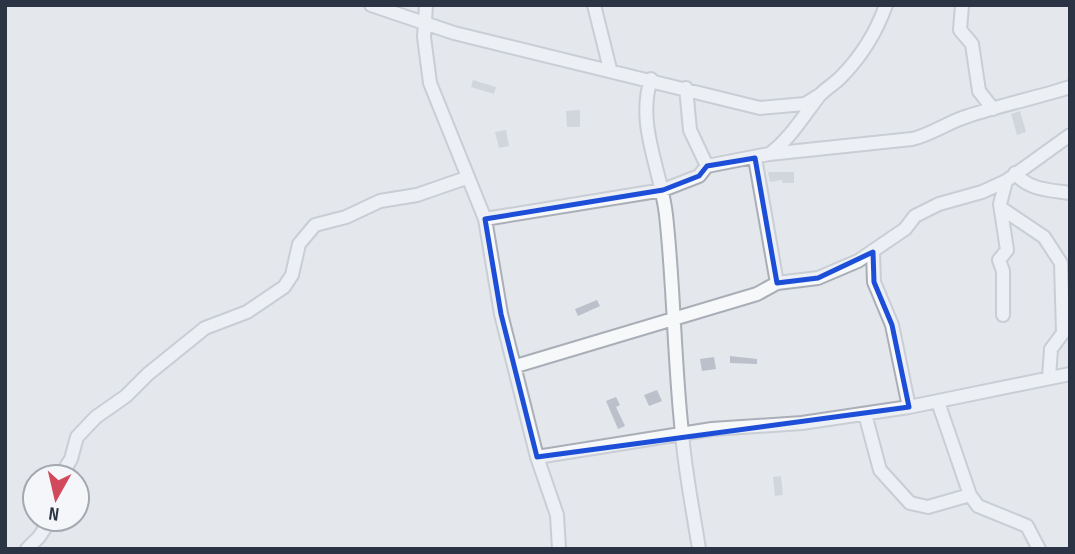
<svg xmlns="http://www.w3.org/2000/svg" width="1075" height="554" font-family="'Sofia Sans Condensed',sans-serif">
  <style>
    .building { fill: #bbc0ca }
    .lines { fill: none; stroke-linecap: round; stroke-linejoin: round }
    .minor-casing { stroke: #a9aeb7; stroke-width: 16 }
    .minor { stroke: #f7f8fa; stroke-width: 12 }
    .marked { fill: none; stroke: #1d4ed8; stroke-width: 5; stroke-linejoin: round }
  </style>
  <rect width="100%" height="100%" fill="#e4e7ec"/>
  <path class="building" d="M473 80 496 87 494 94 471 87Z
    M580 110V127H567L566 111Z
    M1020 111 1026 132 1017 135 1011 114Z
    M506 130 509 146 499 148 495 132Z
    M768 172H794V183H782V180L770 182Z
    M597 300 600 306 578 316 575 309Z
    M730 356 757 359V364L730 363Z
    M714 357 716 369 702 371 700 359Z
    M657 390 662 401 649 406 644 395Z
    M616 397 620 405 616 407 625 426 618 429 606 401Z
    M781 476 783 495 775 496 773 477Z"/>
  <g class="lines">
    <defs>
      <path id="minor" d="M371 5 454 33 760 108 805 104 821 94
        M426 5 424 37 430 83 485 219 501 314 537 457 557 515 559 549
        M594 5 610 69
        M962 5 960 30 972 44 979 91 993 109
        M651 79C636 125 661 169 666 215 674 287 674 360 682 433 685 472 693 510 699 549
        M686 88 690 130 707 166
        M770 154C791 137 803 117 819 96 825 89 833 85 840 78 861 57 876 33 886 5
        M755 158 777 283
        M1015 173C1028 190 1050 190 1070 193
        M1001 208 1044 237 1061 263 1063 333 1051 349 1049 377
        M485 219 663 190 699 176 707 166 769 154 912 139C931 135 948 122 968 116 1001 105 1036 98 1070 87
        M873 252 874 282 892 325 909 407
        M1003 315V271L999 260 1007 250 1000 204 1006 181
        M516 366 757 294 777 283 818 278 858 261 905 229 915 216 939 204 982 192 1006 181 1070 135
        M938 402 970 495 978 506 1027 526 1039 549
        M865 414 880 470 910 503 928 507 970 495
        M537 457 712 429 802 423 909 407 1070 374
        M60 477 71 459 77 437 96 417 126 396 148 374 205 328 247 312 284 287 292 275 299 244 315 225 346 217 380 201 417 195 466 178
        M27 549 39 537 51 519"/>
    </defs>
    <use href="#minor" class="minor-casing"/>
    <use href="#minor" class="minor"/>
  </g>
  <path d="M0 0H1075V554H0ZM755 158 777 283 818 278 873 252 874 282 892 325 909 407 537 457 501 314 485 219 663 190 699 176 707 166Z" fill="#e4e7ec" fill-opacity=".55" fill-rule="evenodd"/>
  <path class="marked" d="M755 158 777 283 818 278 873 252 874 282 892 325 909 407 537 457 501 314 485 219 663 190 699 176 707 166Z"/>
  <rect width="1075" height="554" fill="none" stroke="#2b3445" stroke-width="14"/>
  <g transform="translate(56 498) rotate(188)"><circle r="33" fill="#f4f6f9" stroke="#a4a8b1" stroke-width="2"/>
  <path d="M0-5L12 26L0 18L-12 26Z" fill="#d1495b"/>
  <text y="-10" font-size="19" font-weight="bold" text-anchor="middle" fill="#2b3445">N</text>
  </g>
</svg>
